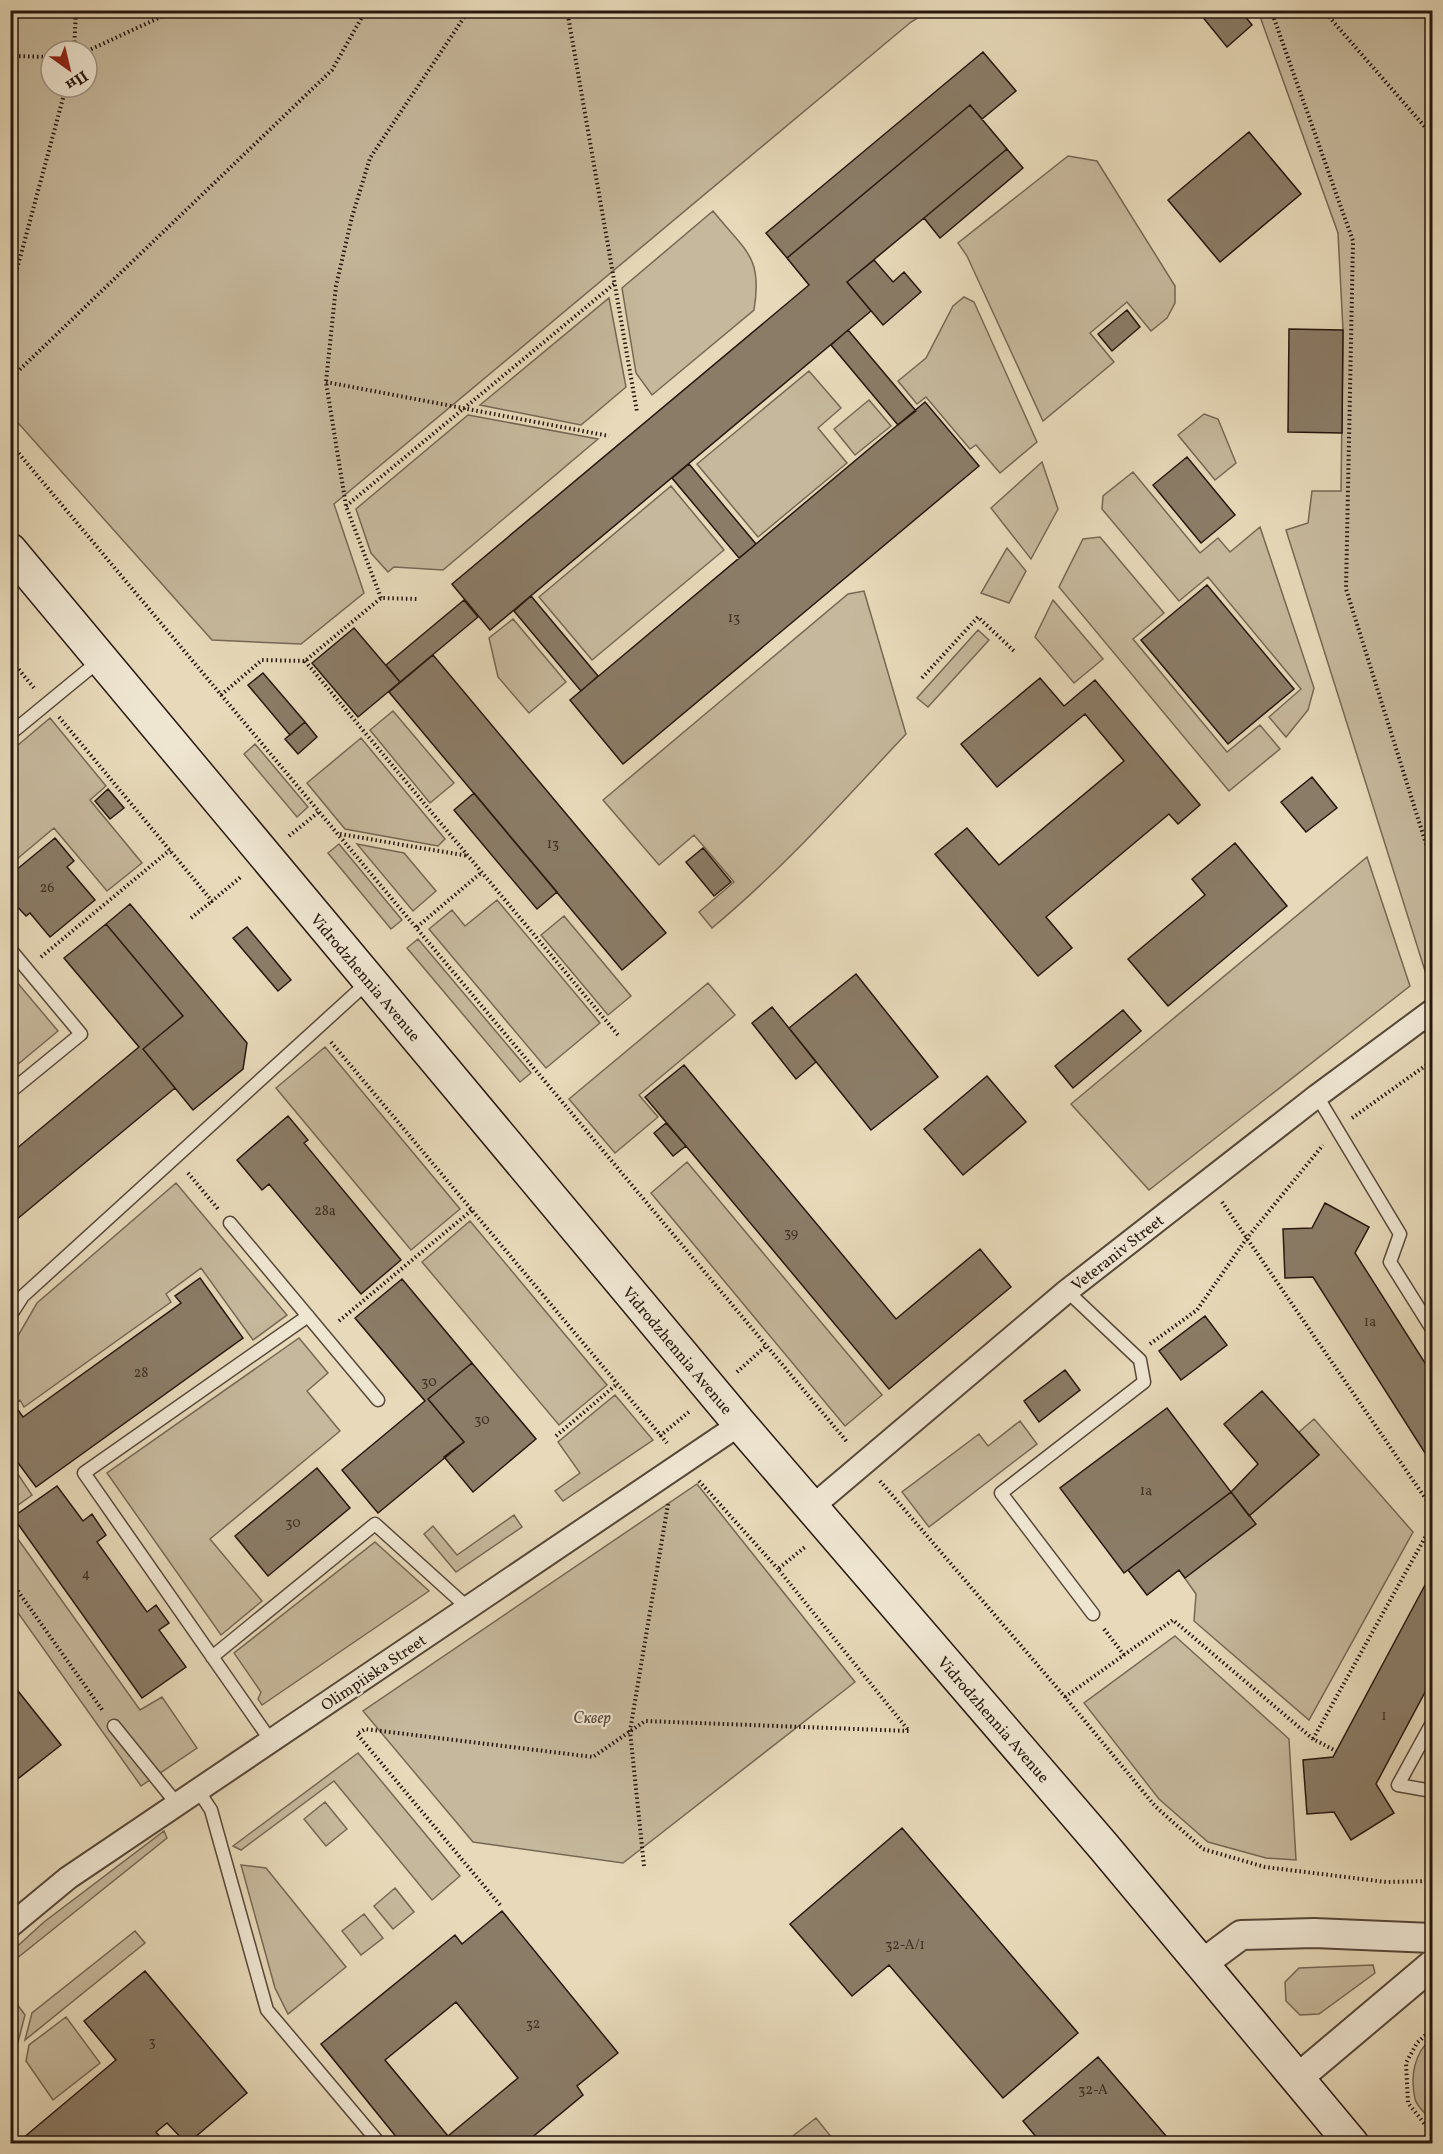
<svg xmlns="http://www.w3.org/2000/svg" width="1443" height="2154" font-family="Vollkorn,serif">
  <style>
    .green { fill: #c6b89c; stroke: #766855; stroke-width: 1.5; fill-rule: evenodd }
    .building { fill: #8b7c67; stroke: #27170e; stroke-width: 1.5; fill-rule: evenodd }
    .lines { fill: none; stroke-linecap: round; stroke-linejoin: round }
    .service-casing { stroke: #574839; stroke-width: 15 }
    .minor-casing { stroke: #574839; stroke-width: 26 }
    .tertiary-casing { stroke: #574839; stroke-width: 32 }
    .secondary-casing { stroke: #27170e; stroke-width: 36 }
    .path { stroke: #27170e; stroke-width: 4; stroke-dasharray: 1.5 3; stroke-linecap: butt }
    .service { stroke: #efe6d2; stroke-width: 12 }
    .minor { stroke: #efe6d2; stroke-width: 22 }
    .tertiary { stroke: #efe6d2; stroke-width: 28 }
    .secondary { stroke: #efe6d2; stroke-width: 33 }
    .labels { text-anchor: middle; stroke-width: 4.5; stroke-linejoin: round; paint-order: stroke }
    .number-label { font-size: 14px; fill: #403024 }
    .street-label { font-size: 16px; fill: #27170e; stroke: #efe6d2 }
    .park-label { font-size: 16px; font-style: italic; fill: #574739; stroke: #efe6d2 }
  </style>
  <rect width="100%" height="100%" fill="#e7d9b9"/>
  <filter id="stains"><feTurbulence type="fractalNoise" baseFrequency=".00333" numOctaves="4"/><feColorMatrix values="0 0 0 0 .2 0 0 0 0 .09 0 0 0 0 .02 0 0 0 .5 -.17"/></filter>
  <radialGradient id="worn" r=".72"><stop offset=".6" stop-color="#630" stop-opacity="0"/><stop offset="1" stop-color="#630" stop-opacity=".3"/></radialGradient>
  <path class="green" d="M10 11 11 10 929 11 911 22 334 504 364 593 301 644 212 640 11 415ZM51 51H87V87H51Z
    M1258 11H1432V969L1426 974 1286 530 1308 523 1312 491H1341L1343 330 1338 233Z
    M1068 156 1097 161 1175 286V303L1167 318 1151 331 1127 302 1090 333 1114 362 1043 421 967 256 958 243Z
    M713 211C745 251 763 256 754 310L652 395 636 373 622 288Z
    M964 297 974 302 1037 442 1000 473 976 445 970 449 926 397 917 404 898 381 926 358 953 306Z
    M609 298 626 387 581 425 480 405Z
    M809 371 841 408 818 428 847 463 758 537 697 464Z
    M869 400 891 426 855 455 834 429Z
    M1204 414 1218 419 1236 463 1215 480 1178 435Z
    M468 415 598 439 443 570 394 567 388 572 371 553 356 509Z
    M1042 462 1058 509 1031 559 991 508Z
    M1133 472 1200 553 1218 538 1230 552 1260 527 1314 688 1308 710 1286 737 1269 717 1301 689 1208 577 1179 601 1102 509 1103 496Z
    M671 486 724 550 592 660 539 597Z
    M1100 537 1164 613 1133 639 1227 752 1260 725 1280 749 1229 791 1059 587 1083 539Z
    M1007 548 1026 571 1009 603 981 593Z
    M864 591 906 734C843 801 783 869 712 928L699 912 734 882 694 835 659 865 603 800 848 594Z
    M1053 600 1103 659 1074 683 1035 637Z
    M513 619 566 682 529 713 498 677 489 638Z
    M978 630 989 640 928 707 917 698Z
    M393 711 454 783 430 803 370 730Z
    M50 718 106 786 90 800 142 863 107 891 54 828 11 864V751Z
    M361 738 445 839 438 846 345 829 307 783Z
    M255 744 308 807 297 817 244 754Z
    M339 844 402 920 391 929 328 853Z
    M357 844 404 853 436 891 413 911Z
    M1367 857 1410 986 1149 1190 1071 1104Z
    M497 900 600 1023 546 1068 429 929 452 910 465 926Z
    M564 916 631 996 608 1015 541 935Z
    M418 939 531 1073 520 1082 407 948Z
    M10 974 58 1031 11 1070H10Z
    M708 983 735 1015 639 1095 658 1117 615 1153 569 1099Z
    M325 1047 460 1209 411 1250 276 1088Z
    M687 1162 882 1395 845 1426 651 1193Z
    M176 1183 287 1315 253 1340 201 1268 166 1294 171 1302 24 1407 20 1400 11 1407V1348L37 1303Z
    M470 1221 607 1385 559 1425 422 1262Z
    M299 1338 328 1373 307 1391 340 1431 210 1539 262 1601 221 1635 107 1473Z
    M615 1395 653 1440 563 1501 555 1491 580 1473 558 1442Z
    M1314 1419 1413 1532 1309 1720 1194 1621 1196 1594 1179 1570 1147 1595 1128 1570 1231 1492 1250 1515 1319 1455 1299 1432Z
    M1020 1421 1037 1444 929 1527 902 1492 979 1434 988 1446Z
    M11 1464 32 1495 11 1510H10Z
    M697 1484 855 1682 623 1863 473 1842 363 1711Z
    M514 1515 522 1527 456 1572 424 1534 433 1526 457 1555Z
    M10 1528 140 1710 162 1697 197 1748 141 1786 11 1603Z
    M375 1542 429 1591 262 1705 258 1699 261 1692 234 1653Z
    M1175 1636 1289 1739 1296 1860 1266 1858 1208 1842 1159 1799 1084 1703Z
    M358 1753 460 1876 432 1900 334 1781 241 1850 233 1846Z
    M325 1802 347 1829 326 1846 304 1819Z
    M164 1831 167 1838 11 1963V1952L44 1922Z
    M241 1865 266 1868 346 1967 288 2014 275 1988Z
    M395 1888 414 1912 393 1929 374 1906Z
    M364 1914 383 1938 361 1955 342 1931Z
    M135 1931 145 1943 25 2040 32 2013Z
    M1373 1965 1375 1973 1319 2014 1300 2015 1286 2001 1285 1982 1299 1968Z
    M11 1996 25 2015 17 2046 11 2051Z
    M66 2017 100 2063 53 2100 26 2061 29 2045Z
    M1432 2038V2121C1427 2115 1417 2107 1415 2099 1410 2076 1414 2053 1432 2038Z
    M816 2118 836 2143H784Z"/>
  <path class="building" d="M1197 10H1240L1252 25 1227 47Z
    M983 52 1016 91 982 119 970 105 787 258 766 233Z
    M970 105 1007 149 847 282 871 311 490 630 452 584 809 285 787 258Z
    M1249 132 1301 194 1220 262 1168 200Z
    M1007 149 1023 168 940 238 924 218Z
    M874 260 893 282 904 272 921 292 883 325 847 282Z
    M1127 310 1140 327 1112 351 1098 334Z
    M1289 329 1343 330 1342 433 1288 432Z
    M848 330 916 411 898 425 831 345Z
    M925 402 979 466 623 764 570 700Z
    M1187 457 1235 515 1201 543 1153 485Z
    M689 464 756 544 739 558 672 478Z
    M1207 585 1294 689 1228 744 1141 640Z
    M531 596 598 676 581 691 514 611Z
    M464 600 478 617 400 682 386 665Z
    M354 628 400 682 358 717 312 663Z
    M433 655 666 933 622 970 389 692Z
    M263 673 305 722 290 735 248 685Z
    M1040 678 1064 706 1095 680 1200 805 1178 824 1169 814 1046 917 1072 948 1038 976 935 854 967 828 999 865 1124 761 1085 714 997 787 961 744Z
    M305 722 317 737 298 754 285 739Z
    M1312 777 1337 808 1306 832 1281 802Z
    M108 789 124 808 110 819 95 801Z
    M474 793 557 892 537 909 454 810Z
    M55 838 74 861 67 867 95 900 50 937 30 913 26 916 12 901 10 902V875Z
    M1235 843 1287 906 1168 1006 1128 959 1205 895 1192 879Z
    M703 848 731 882 714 896 686 862Z
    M130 904 247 1043 243 1069 193 1110 143 1049 183 1016 106 924Z
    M106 924 183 1016 143 1049 175 1088 10 1225V1154L139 1047 64 958Z
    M247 927 291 980 278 991 233 938Z
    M856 974 938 1077 871 1130 789 1028Z
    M772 1007 816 1062 796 1079 752 1023Z
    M1123 1010 1141 1031 1073 1088 1055 1066Z
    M684 1065 896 1319 980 1249 1011 1287 889 1389 645 1097Z
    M987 1076 1026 1122 963 1175 924 1129Z
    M288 1116 308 1140 304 1143 401 1260 361 1294 269 1184 262 1190 237 1160Z
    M666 1123 686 1146 673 1156 654 1133Z
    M1325 1203 1369 1227 1355 1253 1432 1374V1464L1313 1277 1285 1278 1283 1229 1312 1228Z
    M200 1278 243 1338 36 1487 10 1452V1415L18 1410 23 1417 181 1303 175 1296Z
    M402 1279 472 1363 428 1399 464 1442 378 1513 342 1470 425 1401 355 1318Z
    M1205 1316 1227 1345 1181 1380 1159 1351Z
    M472 1363 536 1439 473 1492 444 1457 464 1442 428 1399Z
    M1065 1370 1080 1390 1039 1422 1024 1401Z
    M1262 1391 1319 1455 1249 1516 1231 1492 1258 1464 1224 1424Z
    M1167 1408 1231 1492 1124 1573 1060 1488Z
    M317 1468 350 1508 268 1576 235 1536Z
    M57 1486 83 1521 92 1514 106 1535 97 1542 147 1612 156 1605 169 1623 159 1630 186 1667 142 1698 13 1517Z
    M1231 1492 1256 1524 1185 1578 1179 1570 1147 1595 1128 1570Z
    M1432 1572V1679L1376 1784 1394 1813 1351 1840 1334 1812 1307 1814 1303 1760 1333 1757Z
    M10 1681 61 1745 10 1785Z
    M902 1828 1078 2033 1003 2098 889 1965 852 1996 790 1924Z
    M502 1911 618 2053 577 2086 583 2095 524 2144H402L321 2044 455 1935 462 1944ZM456 2002 518 2078 448 2136 385 2060Z
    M145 1971 247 2093 187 2144 167 2123 156 2132 166 2144H16L116 2060 84 2021Z
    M1098 2057 1173 2144H1042L1023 2121Z"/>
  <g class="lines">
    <defs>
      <path id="service" d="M10 734 100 660
        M10 949 81 1034 10 1092
        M1317 1096 1400 1234 1390 1262 1432 1329
        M230 1223 378 1400
        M1067 1291 1140 1360 1144 1382 1001 1493 1093 1614
        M10 1316 23 1296 369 981
        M212 1657 375 1524 468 1608
        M1432 1723 1398 1785 1432 1791
        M114 1726 177 1804
        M271 1741 84 1473 308 1316
        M198 1790 211 1810 267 2010 380 2144"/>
      <path id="minor" d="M812 1507 1067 1291 1317 1096 1432 1011
        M10 1926 68 1878 740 1424"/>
      <path id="tertiary" d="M1202 1964 1241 1935 1314 1933 1432 1938
        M1298 2078 1432 1965"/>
      <path id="secondary" d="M10 550 740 1424 1104 1847 1352 2144"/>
    </defs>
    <use href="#service" class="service-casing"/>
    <use href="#minor" class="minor-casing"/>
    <use href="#tertiary" class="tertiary-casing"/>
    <use href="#secondary" class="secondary-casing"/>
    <path class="path" d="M567 10 637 412
      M1271 10 1353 241 1346 589 1432 863
      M1323 10 1432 135
      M74 51 76 10
      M87 51 176 10
      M10 56 51 57
      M10 295 66 87
      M10 379 332 70 366 10
      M326 382 609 436
      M10 443 848 1443
      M346 506 614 284
      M381 598 346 506 326 382 336 286 352 217 370 158 469 10
      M10 659 35 689
      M305 661 618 1035
      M922 678 978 617 1014 651
      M221 695 262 660 305 661 381 598 418 599
      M59 717 212 901 242 876
      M340 834 468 856
      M289 836 320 811
      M191 918 212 901
      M417 927 482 872
      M41 957 170 850
      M331 1042 667 1443
      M1352 1118 1432 1061
      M188 1173 218 1209
      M1222 1202 1432 1508
      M339 1321 472 1210
      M1150 1344 1197 1310 1247 1238 1323 1145
      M737 1372 767 1345
      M556 1436 617 1384
      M660 1436 690 1411
      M699 1481 778 1569
      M880 1481 1065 1697 1155 1806 1203 1849 1265 1867 1386 1882 1432 1881
      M10 1580 103 1711
      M1104 1629 1124 1655
      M1065 1697 1173 1620 1313 1739 1336 1751
      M1313 1739 1432 1525
      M644 1866 630 1731 668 1504
      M500 1905 357 1734 365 1729 593 1757 645 1721 909 1731 778 1569 805 1547
      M1432 2029 1417 2043 1406 2063 1408 2103 1432 2133"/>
    <use href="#service" class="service"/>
    <use href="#minor" class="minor"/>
    <use href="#tertiary" class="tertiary"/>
    <use href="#secondary" class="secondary"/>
  </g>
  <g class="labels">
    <g class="number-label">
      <text x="734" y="622">13</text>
      <text x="553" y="848">13</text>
      <text x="47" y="892">26</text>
      <text x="325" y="1215">28а</text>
      <text x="791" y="1237">39</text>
      <text x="1370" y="1326">1а</text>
      <text x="141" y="1377">28</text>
      <text x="429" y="1386">30</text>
      <text x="482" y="1424">30</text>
      <text x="1146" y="1495">1а</text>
      <text x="293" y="1527">30</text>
      <text x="86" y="1578">4</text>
      <text x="1384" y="1720">1</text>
      <text x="905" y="1949">32-A/1</text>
      <text x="533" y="2028">32</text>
      <text x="152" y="2046">3</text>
      <text x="1093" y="2094">32-A</text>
    </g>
    <g class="street-label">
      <text transform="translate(366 977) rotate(50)" y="6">Vidrodzhennia Avenue</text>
      <text transform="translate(1117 1252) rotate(-38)" y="6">Veteraniv Street</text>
      <text transform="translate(678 1350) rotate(50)" y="6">Vidrodzhennia Avenue</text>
      <text transform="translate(373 1672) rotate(-34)" y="6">Olimpiiska Street</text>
      <text transform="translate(994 1719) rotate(49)" y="6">Vidrodzhennia Avenue</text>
    </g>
    <g class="park-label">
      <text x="592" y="1723">Сквер</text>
    </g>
  </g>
  <rect width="1443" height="2154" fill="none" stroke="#e7d9b9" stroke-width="36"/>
  <rect x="12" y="12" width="1419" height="2130" fill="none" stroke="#27170e" stroke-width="3"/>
  <rect x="18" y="18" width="1407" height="2118" fill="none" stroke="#27170e" stroke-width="1.5"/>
  <g transform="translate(69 69) rotate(146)"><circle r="28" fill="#efe6d2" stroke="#9f9384" stroke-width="1.5"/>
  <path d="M0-4.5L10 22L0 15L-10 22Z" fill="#8f2418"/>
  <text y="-9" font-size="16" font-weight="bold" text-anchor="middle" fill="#27170e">Пн</text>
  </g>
  <rect width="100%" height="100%" filter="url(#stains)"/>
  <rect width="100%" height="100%" fill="url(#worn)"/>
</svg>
